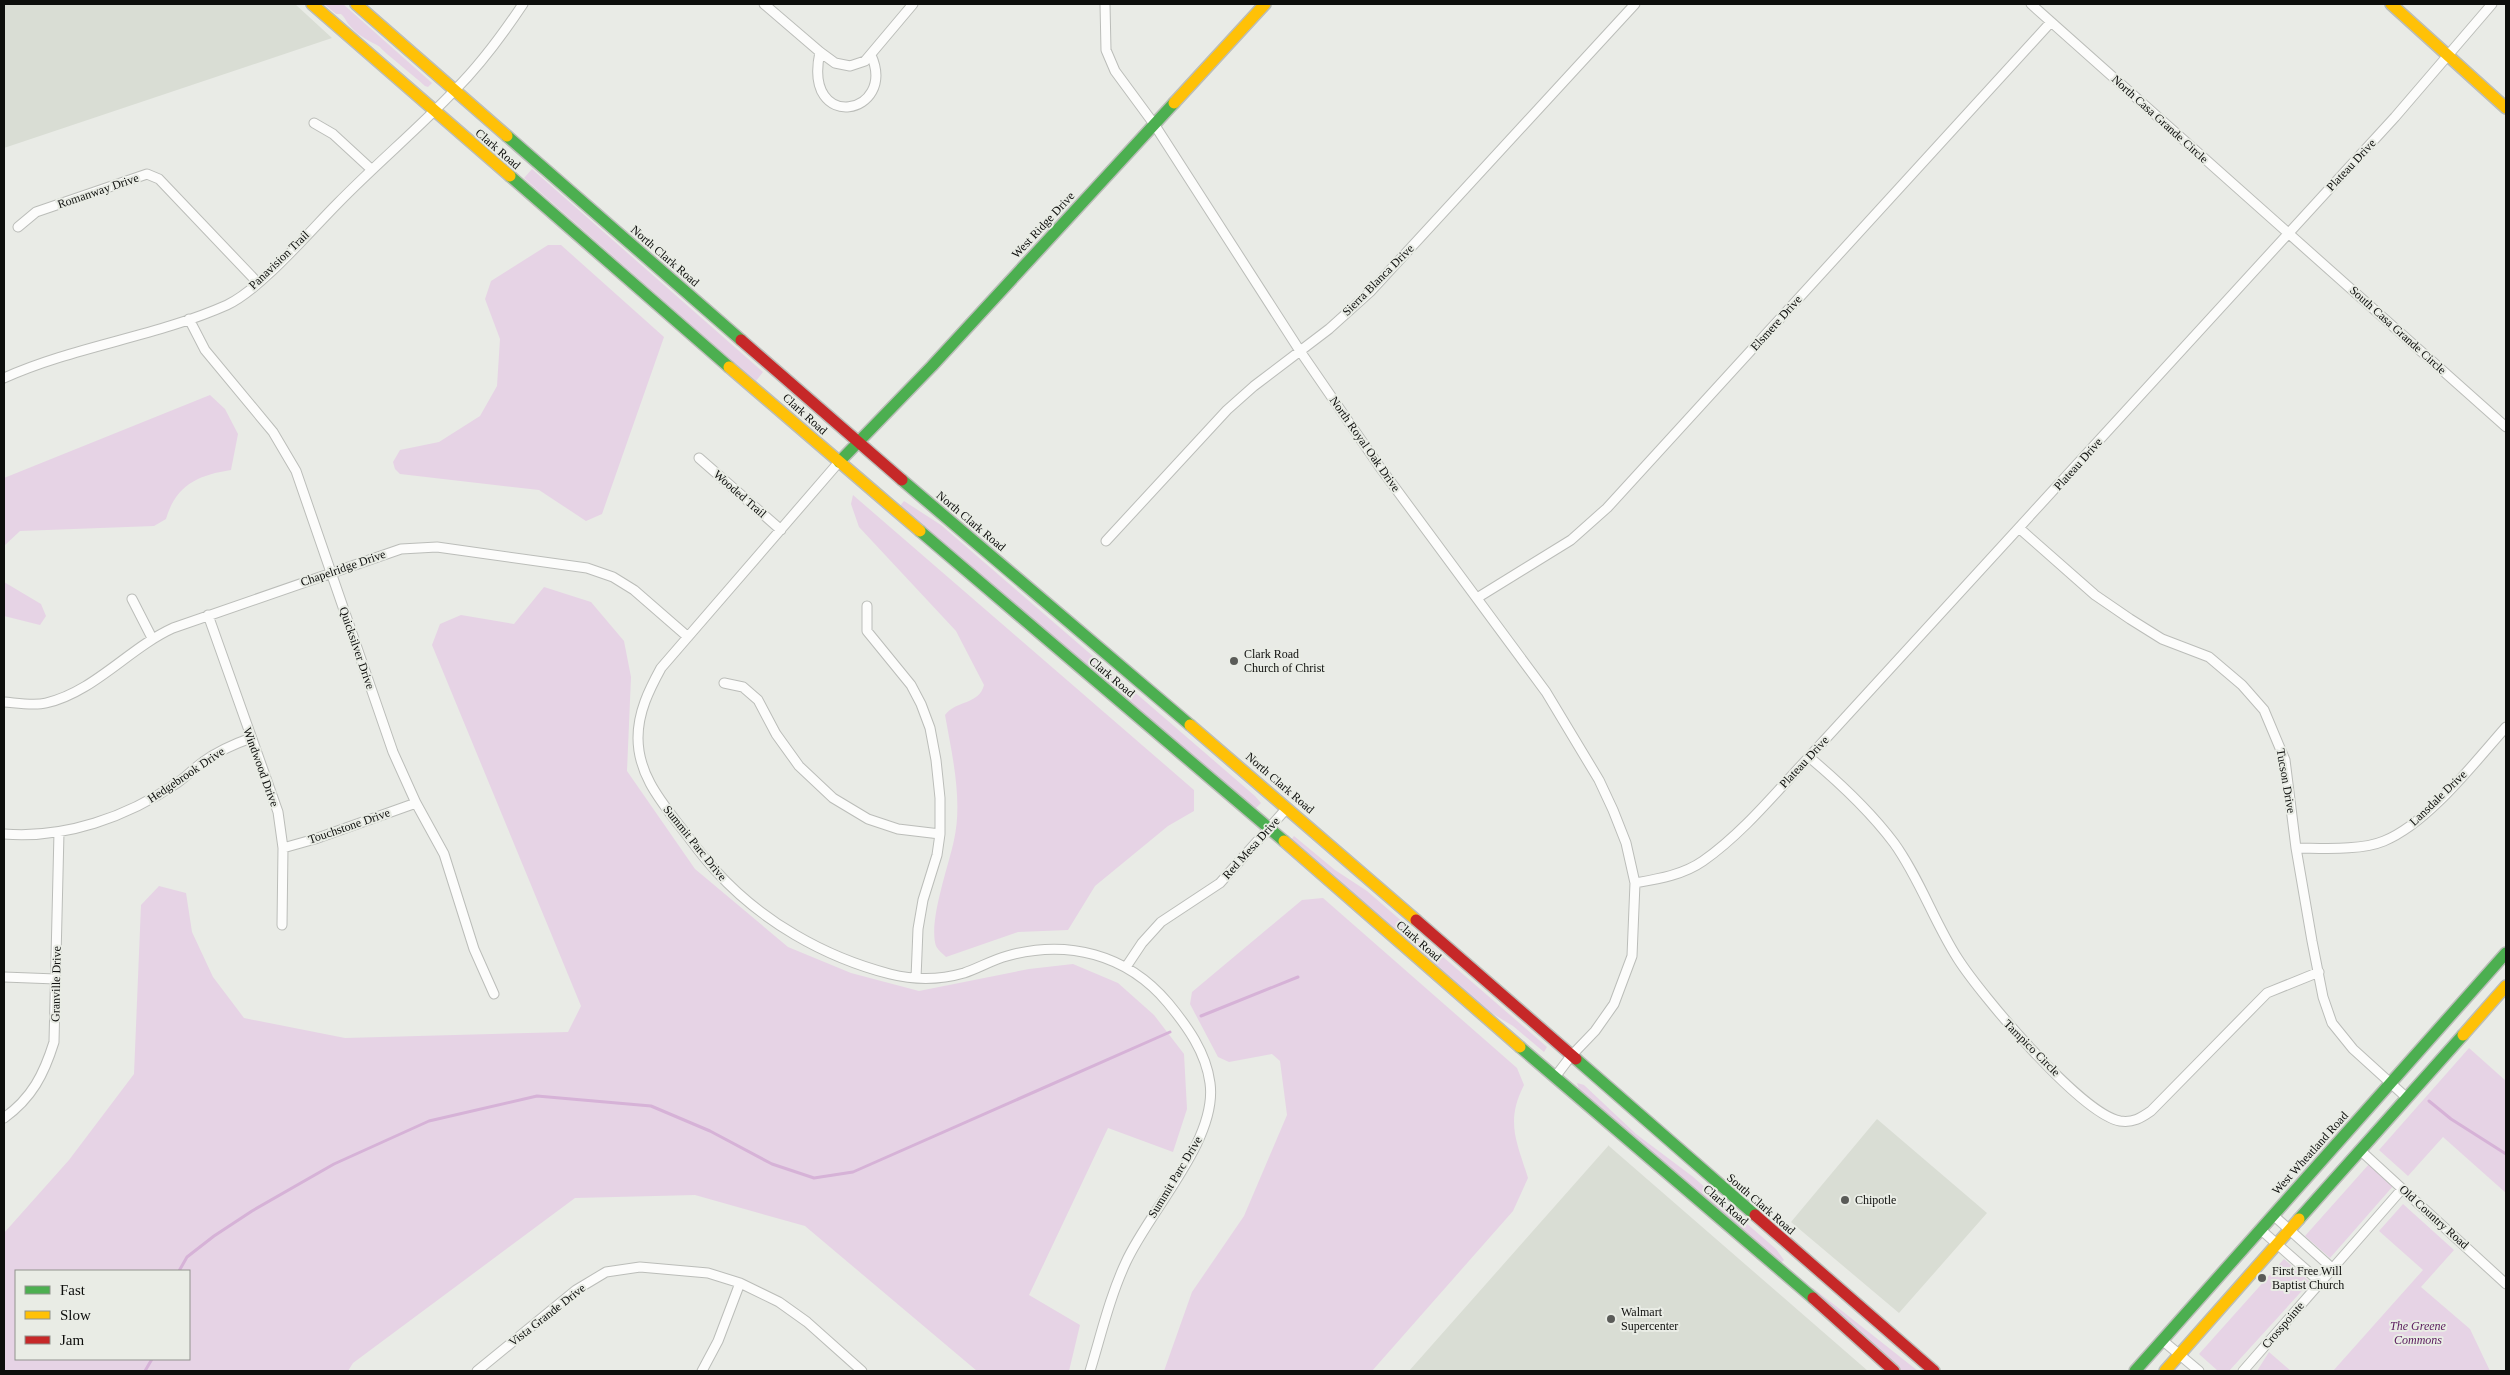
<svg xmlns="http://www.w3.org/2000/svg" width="2510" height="1375" font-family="'Times New Roman',serif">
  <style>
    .built { fill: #d9ddd4 }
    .green { fill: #e6d3e5; fill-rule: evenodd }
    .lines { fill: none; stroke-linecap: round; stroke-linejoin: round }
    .stream { stroke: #d6b2d7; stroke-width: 3 }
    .street-casing { stroke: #bbbdb9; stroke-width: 11 }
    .fast-casing { stroke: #bbbdb9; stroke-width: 14 }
    .slow-casing { stroke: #bbbdb9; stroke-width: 14 }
    .jam-casing { stroke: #bbbdb9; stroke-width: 14 }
    .street { stroke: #fcfcfb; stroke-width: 9 }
    .fast { stroke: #4caf50; stroke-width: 11 }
    .slow { stroke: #ffc107; stroke-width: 11 }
    .jam { stroke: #c62828; stroke-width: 11 }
    .poi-dot { fill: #5a5b58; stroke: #e9ece5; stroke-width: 2 }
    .labels { text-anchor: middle; stroke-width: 4; stroke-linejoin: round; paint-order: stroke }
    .street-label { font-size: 12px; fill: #0d0e0c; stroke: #e9ece5 }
    .poi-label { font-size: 12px; fill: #0d0e0c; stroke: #e9ece5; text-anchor: start }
    .park-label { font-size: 12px; font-style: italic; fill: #58195b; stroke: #e9ece5 }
  </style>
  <rect width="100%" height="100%" fill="#e9ebe6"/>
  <path class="built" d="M4 4H295L332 38 4 148Z
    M1877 1119 1987 1213 1899 1313 1791 1222Z
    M1609 1145V1146L1868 1371H1409Z"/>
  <path class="green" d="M324 4H343L432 83 428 87 425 86C418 79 381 50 380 47 371 41 360 38 350 26 346 22 347 20 341 14H336Z
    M532 169 763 372 756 381 746 373 524 178Z
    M548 245H561L664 337 602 514 586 521 539 490 400 474 395 469 393 462 400 450 439 442 480 416 497 386 500 339 485 299 491 281Z
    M210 395 225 409 238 434 231 470C198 475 176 485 166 519L154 526 20 531 4 546V582L41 604 46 616 40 625 4 616V478Z
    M853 495 1194 790V811L1168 826 1095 886 1068 930 1018 932 946 957C943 954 938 950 936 946 928 922 949 865 954 840 963 801 952 754 945 715 956 700 979 705 984 685L956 631 859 527 851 504Z
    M904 501 941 525 1255 796 1261 803 1255 809 900 506Z
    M544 587 591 602 624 641 631 677 627 771 695 869 788 947 851 973 919 991 1029 969 1073 964 1118 983 1154 1015 1184 1054 1187 1109 1173 1152 1108 1128 1029 1295 1080 1325 1069 1371H977L805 1226 695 1195 575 1198 353 1363 348 1371H4V1233L69 1160 134 1074 141 905 159 886 186 893 192 932 213 977 244 1018 345 1038 568 1032 581 1006 432 645 440 624 461 615 514 624ZM16 1271H189V1359H16Z
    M1294 836 1335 870 1367 891 1547 1047 1544 1052 1513 1026 1488 1011 1291 840Z
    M1323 898 1517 1068 1524 1085C1505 1122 1517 1142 1528 1178L1513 1211 1372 1371H1164L1192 1292 1244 1216 1287 1115 1280 1061 1272 1054 1229 1062 1218 1057 1190 1004 1192 992 1302 900Z
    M2469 1048 2506 1081V1193L2443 1137 2408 1176 2379 1150Z
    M1577 1083 1584 1085 1636 1134 1692 1176 1776 1249 1784 1260 1780 1264 1644 1150 1579 1089Z
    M2370 1163 2394 1185 2330 1258 2305 1236Z
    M2403 1204 2454 1250 2421 1287 2470 1329 2490 1371H2333L2423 1270 2379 1231Z
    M2284 1259 2310 1282 2229 1371H2218L2199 1354Z
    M1813 1288 1918 1371H1900L1809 1291Z
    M2269 1352 2291 1371H2257Z"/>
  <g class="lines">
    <path class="stream" d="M1201 1016 1298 977
      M2429 1101 2451 1119 2506 1154
      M179 1271 187 1257 214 1236 252 1211 334 1164 429 1121 537 1096 651 1106 710 1131 772 1164 814 1178 853 1172 1170 1032
      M145 1371 152 1359"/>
    <defs>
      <path id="street" d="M764 4 820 52 835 63 850 66 865 61 913 4
        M1105 4 1106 50 1115 71 1154 124 1300 351 1379 466 1546 692 1599 780 1613 810 1626 843 1635 883 1632 956 1614 1004 1595 1031 1571 1056 1555 1077
        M2031 4 2506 427
        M820 52C802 134 898 115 871 55
        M314 123 333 134 371 169
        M18 227 36 212 147 174 159 179 258 283
        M189 319 205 350 273 432 296 471 393 752 416 803 444 854 474 949 494 994
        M4 378C75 346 155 337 227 305 261 289 310 231 338 203 376 164 418 129 455 90 481 64 503 34 523 4
        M699 458 781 530
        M839 462 661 668C649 690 638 712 638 738 638 773 659 799 679 825 691 840 702 856 715 870 761 921 824 957 890 974 914 980 940 980 964 973 979 968 992 960 1007 956 1067 939 1127 954 1168 1003 1187 1026 1206 1052 1210 1083 1218 1140 1149 1211 1126 1262 1110 1296 1101 1335 1090 1371
        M2019 528 2095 595 2130 619 2162 639 2209 657 2242 685 2264 710 2285 760 2296 848 2312 941 2323 997 2332 1023 2353 1049 2407 1098
        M1106 541 1227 410 1254 386 1329 329 1370 292 1635 4
        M1477 598 1571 540 1607 508 2051 22
        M132 599 152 638
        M867 606V631L911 685 921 704 930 728 936 760 940 798V834L937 855 923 900 918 929 916 978
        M208 615 278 812 283 848 282 925
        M724 683 743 687 758 700 776 734 799 766 833 798 868 819 898 829 940 834
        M4 702C17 703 34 706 46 703 94 692 129 648 173 628L401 549 437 547 587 568 613 577 634 590 688 637
        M1809 757C1840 783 1870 811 1894 843 1920 879 1934 922 1958 959 1981 995 2081 1114 2120 1121 2133 1123 2141 1118 2151 1111L2267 993 2319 972
        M4 834C65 839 127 817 177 783 186 777 194 768 203 762 218 751 234 744 251 738
        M283 848 315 839 416 803
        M2296 848C2321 848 2360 851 2384 841 2428 823 2474 763 2506 727
        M1635 883C1658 879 1683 875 1703 861 1743 833 1776 792 1809 757L2395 117 2492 4
        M1126 967 1142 943 1161 922 1220 883 1287 808
        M4 977 56 979
        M4 1118C32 1098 44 1074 54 1042L59 832
        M2361 1151 2506 1284
        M2273 1215 2332 1268
        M2260 1229 2320 1282
        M2162 1340 2199 1371
        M477 1371 576 1290 606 1272 640 1267 708 1273 740 1283 779 1302 807 1322 862 1371
        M702 1371 718 1341 740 1283
        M2243 1371 2402 1189"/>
      <path id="fast" d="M507 136 741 340
        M510 176 729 367
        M839 462 932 366 1174 103
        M902 480 1190 725
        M920 531 1284 841
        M1520 1047 1813 1298
        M1576 1059 1755 1215
        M2299 1219 2463 1035
        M2135 1371 2506 953"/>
      <path id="slow" d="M312 4 510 176
        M356 4 507 136
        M2391 4 2506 108
        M1174 103 1265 4
        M729 367 920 531
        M1190 725 1416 920
        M1284 841 1520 1047
        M2463 1035 2506 986
        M2165 1371 2299 1219"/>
      <path id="jam" d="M741 340 902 480
        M1416 920 1576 1059
        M1755 1215 1934 1371
        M1813 1298 1894 1371"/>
    </defs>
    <use href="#street" class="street-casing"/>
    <use href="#fast" class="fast-casing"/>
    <use href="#slow" class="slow-casing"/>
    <use href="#jam" class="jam-casing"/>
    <use href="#street" class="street"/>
    <use href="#fast" class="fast"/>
    <use href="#slow" class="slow"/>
    <use href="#jam" class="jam"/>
  </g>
  <g class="poi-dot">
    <circle cx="1234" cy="661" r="5"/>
    <circle cx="1845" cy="1200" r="5"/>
    <circle cx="2262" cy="1278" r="5"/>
    <circle cx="1611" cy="1319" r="5"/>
  </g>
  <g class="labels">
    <g class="street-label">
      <text transform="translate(2160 119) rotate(42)" y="4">North Casa Grande Circle</text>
      <text transform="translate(498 149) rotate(41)" y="4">Clark Road</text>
      <text transform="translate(2351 165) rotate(-47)" y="4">Plateau Drive</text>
      <text transform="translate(98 191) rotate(-19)" y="4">Romanway Drive</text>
      <text transform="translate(1043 225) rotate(-47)" y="4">West Ridge Drive</text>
      <text transform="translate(665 256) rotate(41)" y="4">North Clark Road</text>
      <text transform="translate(279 260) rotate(-44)" y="4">Panavision Trail</text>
      <text transform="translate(1378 280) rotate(-45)" y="4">Sierra Blanca Drive</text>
      <text transform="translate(1776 323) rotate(-48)" y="4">Elsmere Drive</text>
      <text transform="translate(2398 330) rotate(42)" y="4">South Casa Grande Circle</text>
      <text transform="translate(805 414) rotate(42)" y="4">Clark Road</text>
      <text transform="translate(1365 444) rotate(55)" y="4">North Royal Oak Drive</text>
      <text transform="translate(2078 464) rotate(-48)" y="4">Plateau Drive</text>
      <text transform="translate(740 494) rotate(41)" y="4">Wooded Trail</text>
      <text transform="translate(971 521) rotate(40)" y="4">North Clark Road</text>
      <text transform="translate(343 568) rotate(-19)" y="4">Chapelridge Drive</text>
      <text transform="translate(357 648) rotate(71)" y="4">Quicksilver Drive</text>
      <text transform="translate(1112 677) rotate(40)" y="4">Clark Road</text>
      <text transform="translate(1804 762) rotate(-47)" y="4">Plateau Drive</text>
      <text transform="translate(261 767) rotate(70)" y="4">Windwood Drive</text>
      <text transform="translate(186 775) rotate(-34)" y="4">Hedgebrook Drive</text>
      <text transform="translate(2286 781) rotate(80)" y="4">Tucson Drive</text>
      <text transform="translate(1280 783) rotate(41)" y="4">North Clark Road</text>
      <text transform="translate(2438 798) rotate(-44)" y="4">Lansdale Drive</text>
      <text transform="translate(349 826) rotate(-19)" y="4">Touchstone Drive</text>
      <text transform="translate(695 843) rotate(51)" y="4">Summit Parc Drive</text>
      <text transform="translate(1251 848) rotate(-48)" y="4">Red Mesa Drive</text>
      <text transform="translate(1419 941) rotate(41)" y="4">Clark Road</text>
      <text transform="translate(56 984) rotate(-89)" y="4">Granville Drive</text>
      <text transform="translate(2032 1048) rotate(45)" y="4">Tampico Circle</text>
      <text transform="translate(2310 1153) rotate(-48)" y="4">West Wheatland Road</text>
      <text transform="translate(1175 1177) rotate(-59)" y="4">Summit Parc Drive</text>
      <text transform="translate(1761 1204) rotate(41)" y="4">South Clark Road</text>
      <text transform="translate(1726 1205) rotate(41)" y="4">Clark Road</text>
      <text transform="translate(2434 1217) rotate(42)" y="4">Old Country Road</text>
      <text transform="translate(547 1315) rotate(-38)" y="4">Vista Grande Drive</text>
      <text transform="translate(2283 1325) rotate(-49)" y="4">Crosspointe</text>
    </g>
    <g class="poi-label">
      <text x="1244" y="658">Clark Road<tspan x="1244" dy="14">Church of Christ</tspan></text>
      <text x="1855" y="1204">Chipotle</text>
      <text x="2272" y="1275">First Free Will<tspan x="2272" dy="14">Baptist Church</tspan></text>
      <text x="1621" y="1316">Walmart<tspan x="1621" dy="14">Supercenter</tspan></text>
    </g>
    <g class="park-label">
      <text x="2418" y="1330">The Greene<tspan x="2418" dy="14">Commons</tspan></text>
    </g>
  </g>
  <rect width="2510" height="1375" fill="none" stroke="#0d0e0c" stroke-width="10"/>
  <rect x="15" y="1270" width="175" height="90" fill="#e9ece5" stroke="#91938e"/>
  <rect x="25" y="1286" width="25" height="8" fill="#4caf50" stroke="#91938e"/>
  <text x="60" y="1295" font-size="15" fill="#0d0e0c">Fast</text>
  <rect x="25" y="1311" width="25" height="8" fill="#ffc107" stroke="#91938e"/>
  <text x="60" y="1320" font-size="15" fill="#0d0e0c">Slow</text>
  <rect x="25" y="1336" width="25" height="8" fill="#c62828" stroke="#91938e"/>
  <text x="60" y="1345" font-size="15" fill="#0d0e0c">Jam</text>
</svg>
